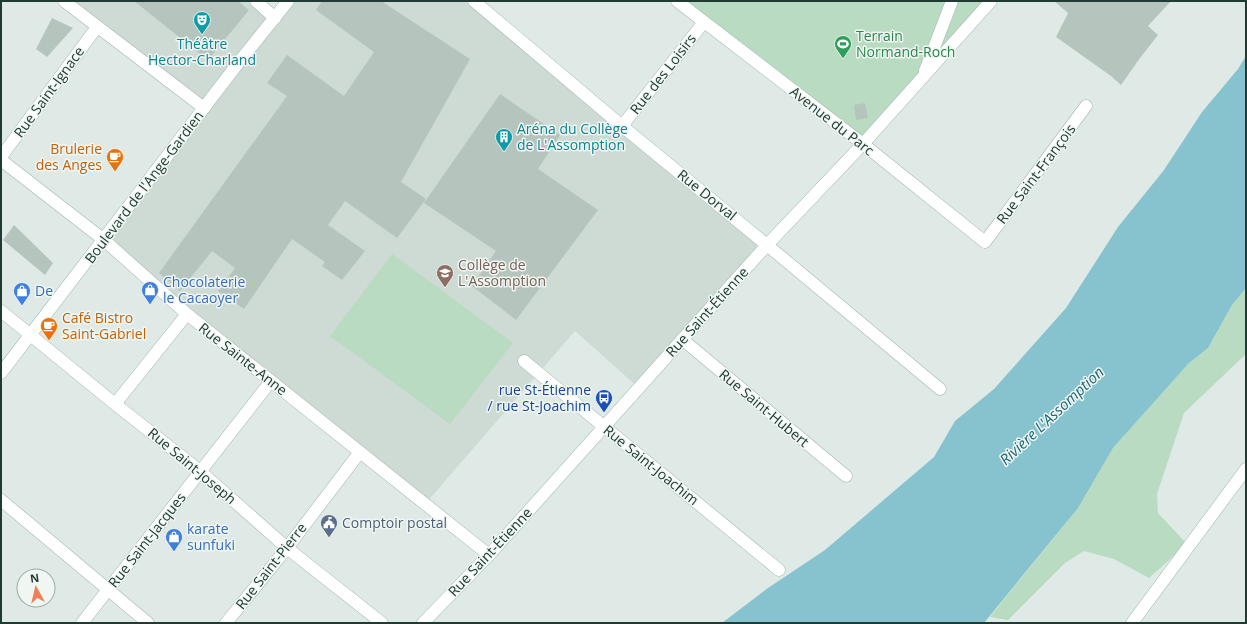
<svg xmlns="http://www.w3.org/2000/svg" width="1247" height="624" font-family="'Open Sans',sans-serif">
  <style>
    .built { fill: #cedad4 }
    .green { fill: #b8dbc2 }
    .water { fill: #87c3cf }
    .building { fill: #b5c5be }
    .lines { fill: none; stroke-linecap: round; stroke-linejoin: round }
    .street-casing { stroke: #a2b2ad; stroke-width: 13 }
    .secondary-casing { stroke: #9fb6ae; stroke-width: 13 }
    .street { stroke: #fff; stroke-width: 12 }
    .secondary { stroke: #fff; stroke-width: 12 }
    .labels { text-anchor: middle; stroke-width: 3; stroke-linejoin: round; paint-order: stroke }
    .leisure-label { font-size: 14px; fill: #27864d; stroke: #f0f7f3; text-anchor: start }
    .culture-label { font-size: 14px; fill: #0d838f; stroke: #f0f7f3 }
    .street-label { font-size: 14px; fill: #213a34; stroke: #f0f7f3 }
    .food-label { font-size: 14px; fill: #c56008; stroke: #f0f7f3; text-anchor: end }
    .education-label { font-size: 14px; fill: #785e54; stroke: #f0f7f3; text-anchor: start }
    .shop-label { font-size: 14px; fill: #366cbe; stroke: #f0f7f3; text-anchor: start }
    .transit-label { font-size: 14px; fill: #164399; stroke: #f0f7f3; text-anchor: end }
    .service-label { font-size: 14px; fill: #4e5e75; stroke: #f0f7f3; text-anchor: start }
    .water-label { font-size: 15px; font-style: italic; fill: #1c6475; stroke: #f0f7f3 }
  </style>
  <rect width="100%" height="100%" fill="#dfeae6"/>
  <path class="built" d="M64 1H256L275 18 288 1H474L767 245 639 388 575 331 425 504 104 240 204 108Z"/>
  <path class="green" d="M677 1H991L863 144Z
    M392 254 513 343 450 424 330 336Z
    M1246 288V354L1184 413 1157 494 1158 513 1187 544 1149 578 1114 559 1084 551 1065 563 1008 620 990 617 1078 508 1113 448 1189 363 1208 348 1232 305Z"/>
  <path class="water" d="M1246 56V288L1232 305 1208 348 1189 363 1113 448 1078 508 984 623H722L768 588 825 550 934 457 955 421 994 389 1066 308 1118 227 1164 170 1202 112 1238 69Z"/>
  <path class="building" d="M134 1H238L249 10 208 60Z
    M322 1H381L470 59 401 182 426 199 397 238 345 201 328 225 365 251 342 280 322 266 325 262 292 239 244 309 218 291 235 268 212 251 180 291 159 273 287 96 267 83 287 55 344 96 374 52 316 10Z
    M1054 1H1171L1148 26 1158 35 1140 58 1121 85 1111 76 1056 37 1068 13Z
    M52 18 73 28 47 57 36 49Z
    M500 94 560 135 538 169 598 210 516 320 472 286 496 251 424 203Z
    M865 103 868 118 856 120 854 105Z
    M14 225 53 263 45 275 3 240Z"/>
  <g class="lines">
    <defs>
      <path id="street" d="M64 1 204 108
        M256 1 275 18
        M677 1 863 144 985 242 1086 106
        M925 71 952 1
        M622 126 704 22
        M1 157 97 27
        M1 160 104 240 187 314 489 555
        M1 311 115 404 200 471 287 548 382 623
        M682 339 846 476
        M524 361 779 570
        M940 389 767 245 863 144 991 1
        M115 404 187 314
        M1 500 148 623
        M82 623 271 381
        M226 623 287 548 360 452"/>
      <path id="secondary" d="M1 373 239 62 288 1
        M423 623 489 555 767 245 622 126 474 1
        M1132 623 1246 469"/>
    </defs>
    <use href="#street" class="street-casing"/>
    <use href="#secondary" class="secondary-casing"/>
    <use href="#street" class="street"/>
    <use href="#secondary" class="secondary"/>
  </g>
  <defs>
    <symbol id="theatre-pin" viewBox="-11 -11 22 30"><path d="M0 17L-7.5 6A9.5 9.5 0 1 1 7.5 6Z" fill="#0f9aa8" stroke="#f0f7f3"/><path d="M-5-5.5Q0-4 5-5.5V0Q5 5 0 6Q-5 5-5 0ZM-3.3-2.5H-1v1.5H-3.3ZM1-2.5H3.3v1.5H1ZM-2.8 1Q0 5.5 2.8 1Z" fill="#fff"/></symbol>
    <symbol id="stadium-pin" viewBox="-11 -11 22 30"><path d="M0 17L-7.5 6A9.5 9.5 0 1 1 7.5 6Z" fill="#2e9e5b" stroke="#f0f7f3"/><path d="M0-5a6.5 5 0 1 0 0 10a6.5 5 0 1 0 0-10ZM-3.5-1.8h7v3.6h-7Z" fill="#fff"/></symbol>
    <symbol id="building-pin" viewBox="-11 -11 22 30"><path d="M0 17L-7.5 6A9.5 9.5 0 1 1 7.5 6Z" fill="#0f9aa8" stroke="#f0f7f3"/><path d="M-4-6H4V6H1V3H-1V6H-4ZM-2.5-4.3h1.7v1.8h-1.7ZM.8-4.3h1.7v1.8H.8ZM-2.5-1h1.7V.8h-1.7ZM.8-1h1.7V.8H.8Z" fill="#fff"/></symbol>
    <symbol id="cafe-pin" viewBox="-11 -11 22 30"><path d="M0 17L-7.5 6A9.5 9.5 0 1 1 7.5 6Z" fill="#e8710a" stroke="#f0f7f3"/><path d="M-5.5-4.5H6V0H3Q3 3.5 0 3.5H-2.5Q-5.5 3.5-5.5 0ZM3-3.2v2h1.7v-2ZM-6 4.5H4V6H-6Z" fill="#fff"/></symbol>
    <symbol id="school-pin" viewBox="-11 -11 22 30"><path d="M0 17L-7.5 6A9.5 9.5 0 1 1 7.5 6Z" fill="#8d6e63" stroke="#f0f7f3"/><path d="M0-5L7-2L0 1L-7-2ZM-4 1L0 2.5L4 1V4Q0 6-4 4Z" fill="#fff"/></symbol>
    <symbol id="shop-pin" viewBox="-11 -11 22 30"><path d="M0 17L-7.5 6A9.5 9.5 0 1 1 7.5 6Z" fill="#3f7fe0" stroke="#f0f7f3"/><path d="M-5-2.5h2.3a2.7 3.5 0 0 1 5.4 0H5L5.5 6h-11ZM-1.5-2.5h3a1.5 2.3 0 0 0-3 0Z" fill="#fff"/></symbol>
    <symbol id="bus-pin" viewBox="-11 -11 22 30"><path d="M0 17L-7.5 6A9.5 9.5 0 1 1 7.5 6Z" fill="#1a4fb4" stroke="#f0f7f3"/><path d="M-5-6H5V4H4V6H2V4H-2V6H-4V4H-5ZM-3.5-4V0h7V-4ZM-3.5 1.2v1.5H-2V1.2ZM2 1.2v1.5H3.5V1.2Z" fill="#fff"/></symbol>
    <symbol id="civic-pin" viewBox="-11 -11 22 30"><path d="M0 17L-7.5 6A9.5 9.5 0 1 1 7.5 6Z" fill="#5c6f8a" stroke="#f0f7f3"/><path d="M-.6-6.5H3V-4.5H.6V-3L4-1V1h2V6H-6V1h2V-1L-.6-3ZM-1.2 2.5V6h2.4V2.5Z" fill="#fff"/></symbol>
  </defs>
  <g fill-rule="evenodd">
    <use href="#theatre-pin" x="192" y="10" width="20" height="27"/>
    <use href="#stadium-pin" x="833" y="34" width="20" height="27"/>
    <use href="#building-pin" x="494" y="127" width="20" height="27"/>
    <use href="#cafe-pin" x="105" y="147" width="20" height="27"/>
    <use href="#school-pin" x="435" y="263" width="20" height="27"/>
    <use href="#shop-pin" x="140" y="280" width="20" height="27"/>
    <use href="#shop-pin" x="12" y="281" width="20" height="27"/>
    <use href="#cafe-pin" x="39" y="316" width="20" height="27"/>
    <use href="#bus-pin" x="594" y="388" width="20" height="27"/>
    <use href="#civic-pin" x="319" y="513" width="20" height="27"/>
    <use href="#shop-pin" x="164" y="527" width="20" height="27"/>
  </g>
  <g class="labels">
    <g class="leisure-label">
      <text x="856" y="41">Terrain<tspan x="856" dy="16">Normand-Roch</tspan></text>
    </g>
    <g class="culture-label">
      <text x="202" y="49">Théâtre<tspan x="202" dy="16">Hector-Charland</tspan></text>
      <text x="517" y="134" text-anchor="start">Aréna du Collège<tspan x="517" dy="16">de L'Assomption</tspan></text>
    </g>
    <g class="street-label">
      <text transform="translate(663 74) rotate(-52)" y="5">Rue des Loisirs</text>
      <text transform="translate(49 92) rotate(-54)" y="5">Rue Saint-Ignace</text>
      <text transform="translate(832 121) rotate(38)" y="5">Avenue du Parc</text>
      <text transform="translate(1036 174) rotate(-53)" y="5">Rue Saint-François</text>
      <text transform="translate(144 187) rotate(-53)" y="5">Boulevard de l'Ange-Gardien</text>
      <text transform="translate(707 195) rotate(39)" y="5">Rue Dorval</text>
      <text transform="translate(707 312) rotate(-48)" y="5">Rue Saint-Étienne</text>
      <text transform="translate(243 359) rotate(38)" y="5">Rue Sainte-Anne</text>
      <text transform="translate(764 408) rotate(40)" y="5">Rue Saint-Hubert</text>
      <text transform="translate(651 465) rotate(39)" y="5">Rue Saint-Joachim</text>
      <text transform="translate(192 466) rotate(40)" y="5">Rue Saint-Joseph</text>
      <text transform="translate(147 540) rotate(-52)" y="5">Rue Saint-Jacques</text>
      <text transform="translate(490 552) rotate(-47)" y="5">Rue Saint-Étienne</text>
      <text transform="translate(271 566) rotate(-52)" y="5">Rue Saint-Pierre</text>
    </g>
    <g class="food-label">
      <text x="102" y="154">Brulerie<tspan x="102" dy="16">des Anges</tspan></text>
      <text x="62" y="323" text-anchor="start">Café Bistro<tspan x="62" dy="16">Saint-Gabriel</tspan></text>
    </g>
    <g class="education-label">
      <text x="458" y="270">Collège de<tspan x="458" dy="16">L'Assomption</tspan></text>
    </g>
    <g class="shop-label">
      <text x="163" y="287">Chocolaterie<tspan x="163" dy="16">le Cacaoyer</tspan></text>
      <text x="35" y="296">De</text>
      <text x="187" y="534">karate<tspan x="187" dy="16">sunfuki</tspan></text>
    </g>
    <g class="transit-label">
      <text x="591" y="395">rue St-Étienne<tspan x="591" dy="16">/ rue St-Joachim</tspan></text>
    </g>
    <g class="service-label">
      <text x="342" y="528">Comptoir postal</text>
    </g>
    <g class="water-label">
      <text transform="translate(1052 416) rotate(-43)" y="5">Rivière L'Assomption</text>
    </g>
  </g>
  <rect width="1247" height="624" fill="none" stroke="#213a34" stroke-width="4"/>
  <g transform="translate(36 588) rotate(352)"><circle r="19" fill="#f0f7f3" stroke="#9daba7"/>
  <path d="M0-3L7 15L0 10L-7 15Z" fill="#f07f58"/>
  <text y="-6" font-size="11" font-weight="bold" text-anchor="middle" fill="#213a34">N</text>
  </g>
</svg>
